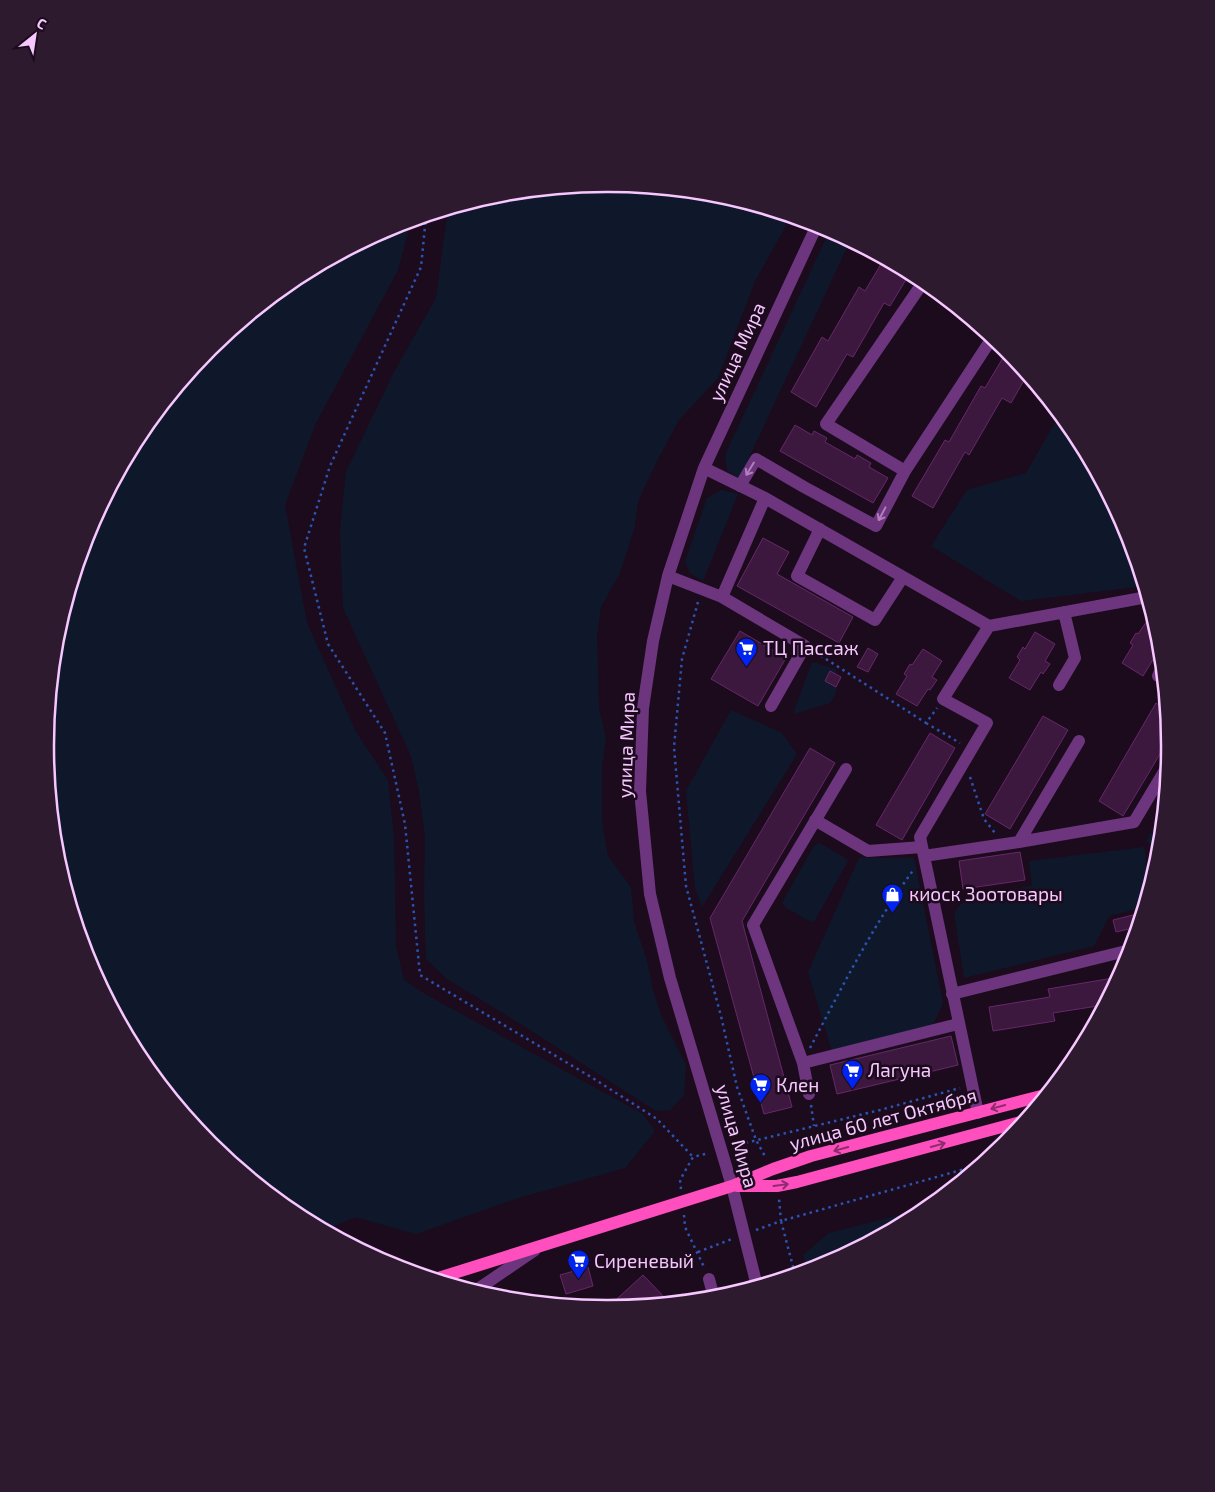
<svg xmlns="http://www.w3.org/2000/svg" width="1215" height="1492" font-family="'Exo 2',sans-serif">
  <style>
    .green { fill: #0f182b }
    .building { fill: #3c173e; stroke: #67286a }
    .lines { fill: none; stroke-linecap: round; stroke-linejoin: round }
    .path { stroke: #2a54af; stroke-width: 2.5; stroke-dasharray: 2.5 4; stroke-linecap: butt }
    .minor { stroke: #6d357d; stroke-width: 12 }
    .major { stroke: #ff4ebd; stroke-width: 12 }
    .oneway { stroke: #b27ebe }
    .oneway2 { stroke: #8d2c6d }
    .labels { text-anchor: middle; stroke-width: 5; stroke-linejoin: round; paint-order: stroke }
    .street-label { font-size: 19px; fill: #f7c7ff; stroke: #1b0b1d }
    .poi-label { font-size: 19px; fill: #f7c7ff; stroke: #1b0b1d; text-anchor: start }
    .rim { fill: none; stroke: #f7c7ff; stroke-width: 2.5 }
  </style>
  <rect width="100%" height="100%" fill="#1b0b1d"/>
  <path class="green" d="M608 184 718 194 791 217 755 281 718 378 679 420 659 457 638 501 635 526 620 573 601 607 597 635 599 708 606 738 602 767V822L608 856 631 887 634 922 647 961 653 990 661 1015 686 1065 684 1095 670 1110 656 1111 524 1026 447 979 426 959 424 898 425 837 419 791 411 756 343 608 340 530 346 472 393 374 436 298 448 209 498 194Z
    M411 221 398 270 315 425 285 505 307 623 356 732 388 780 394 839 396 946 404 980 425 994 643 1114 655 1131 625 1168 515 1199 416 1234 355 1217 326 1230 295 1214 210 1144 140 1058 88 961 56 855 45 746 56 636 88 530 140 433 210 348 295 278 392 226Z
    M830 230 850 241 739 479 727 470 725 455Z
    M1060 414 1075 434 1127 531 1144 586 1021 601 931 546 967 490 1026 473Z
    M721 490 738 494 703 581 690 573 685 562 707 498Z
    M812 662 836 669V693L830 703 793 714Z
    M731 710 782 733 797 754 702 907 695 888 686 791Z
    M1164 811 1160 850 1146 841Z
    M819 843 844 857 848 861 815 920 811 922 786 908 782 903 814 846Z
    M1144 847 1150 885 1144 907 1109 916 1094 946 964 978 954 912 970 895 1032 886 1029 861Z
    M859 858H914L943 1003 931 1029 832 1052 808 972Z
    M927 1208 920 1214 823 1266 807 1270 803 1255 829 1233Z"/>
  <path class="building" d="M884 259 910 273 890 306 884 303 853 357 847 354 816 407 791 392 822 337 828 341 859 287 865 291Z
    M1007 351 1027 375 1011 403 1002 398 969 455 965 452 933 508 912 496 945 440 949 442 981 386 985 388Z
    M795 425 812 435 814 431 827 438 825 442 855 459 857 455 871 463 869 467 888 478 873 503 780 451Z
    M763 538 789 552 777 574 853 617 839 643 737 586Z
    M1149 618 1155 622 1159 637 1161 653 1157 660 1154 658 1143 676 1122 663 1133 645 1130 643 1136 633 1138 634Z
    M740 631 786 658 758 706 711 679Z
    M1035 632 1055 644 1045 661 1050 664 1043 674 1041 672 1030 690 1009 678 1020 660 1017 657 1023 647 1025 649Z
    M868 648 878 654 868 672 857 667Z
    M923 649 942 661 932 677 937 680 930 690 928 689 917 706 896 694 907 676 904 674 910 664 912 665Z
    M830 671 841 677 836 687 825 681Z
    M1156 703 1166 709 1169 739 1123 816 1099 801Z
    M1043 716 1068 730 1010 829 985 814Z
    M930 733 955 748 902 840 876 825Z
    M810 748 835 763 742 921 792 1107 764 1114 710 918Z
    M1020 852 1025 880 963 889 959 861Z
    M1137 914 1139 921 1138 927 1116 932 1113 920Z
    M1119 977 1104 1005 1053 1013 1055 1021 993 1031 989 1007 1050 997 1048 989Z
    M951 1036 958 1065 837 1094 830 1065Z
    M588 1267 593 1286 566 1294 560 1275Z
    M643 1275 669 1302 607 1308Z"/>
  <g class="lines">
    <path class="path" d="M426 216 421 267 330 466 304 548 328 644 385 733 405 824 420 975 591 1077 657 1119 693 1157
      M698 602 682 659 674 747 686 886 721 1016 737 1087 756 1140 766 1158
      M815 652 926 723 937 708
      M926 723 960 743
      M970 777 984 819 995 833
      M810 1048C842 987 873 925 914 869
      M811 1105 814 1126
      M733 1146 880 1110 960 1088
      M681 1189 680 1180 693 1157 709 1153
      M684 1215 685 1227 704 1267
      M756 1230 781 1221 779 1199
      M698 1252 732 1239
      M795 1274 781 1221 979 1165"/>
    <path class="minor" d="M924 281 826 424 905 471 992 338
      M704 468 765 498 989 626 943 699 987 723 920 837 978 1113
      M740 486 756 459 804 487 876 526 905 471
      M820 529 797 576 875 620 903 577
      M668 576 722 597 805 646 771 706
      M722 597 765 498
      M989 626 1147 597
      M1158 676 1162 668
      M1059 685 1075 658 1064 612
      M815 820 868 851 922 847
      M1019 842 1134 822 1168 765
      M924 856 1019 842 1079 741
      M952 994 1130 950
      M803 1063 958 1024
      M809 1094 803 1063 753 925 846 769
      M709 1279 714 1298
      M757 1286 732 1186 670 978 650 894 640 791 643 708 653 641 668 576 704 468 817 225
      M475 1291 535 1250"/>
    <path class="major" d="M737 1186H777L797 1182 1024 1121
      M435 1279 732 1186 773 1169 811 1156 1045 1095"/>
  </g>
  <defs><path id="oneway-shaft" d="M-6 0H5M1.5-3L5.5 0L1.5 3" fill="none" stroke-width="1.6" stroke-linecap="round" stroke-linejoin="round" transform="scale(1.25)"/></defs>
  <g class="oneway">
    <use href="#oneway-shaft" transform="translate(750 469) rotate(121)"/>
    <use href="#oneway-shaft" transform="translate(882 514) rotate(118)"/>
  </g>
  <g class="oneway2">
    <use href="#oneway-shaft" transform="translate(998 1107) rotate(165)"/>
    <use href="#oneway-shaft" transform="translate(938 1145) rotate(-15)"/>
    <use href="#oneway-shaft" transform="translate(841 1149) rotate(165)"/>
    <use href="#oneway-shaft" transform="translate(781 1185) rotate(-8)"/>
  </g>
  <defs>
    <symbol id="supermarket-pin" viewBox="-11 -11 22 30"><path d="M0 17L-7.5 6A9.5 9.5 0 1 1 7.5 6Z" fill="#0025f2" stroke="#1b0b1d"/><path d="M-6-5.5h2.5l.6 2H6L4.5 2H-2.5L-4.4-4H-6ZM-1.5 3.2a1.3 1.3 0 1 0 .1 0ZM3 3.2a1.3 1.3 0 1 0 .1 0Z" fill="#fff"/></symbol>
    <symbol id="shop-pin" viewBox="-11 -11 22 30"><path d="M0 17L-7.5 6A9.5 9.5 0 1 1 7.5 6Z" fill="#0025f2" stroke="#1b0b1d"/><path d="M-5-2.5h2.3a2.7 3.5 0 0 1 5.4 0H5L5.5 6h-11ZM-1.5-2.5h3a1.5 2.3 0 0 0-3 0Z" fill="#fff"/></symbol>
  </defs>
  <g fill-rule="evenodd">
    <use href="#supermarket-pin" x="734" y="636" width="25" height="34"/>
    <use href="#shop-pin" x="880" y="882" width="25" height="34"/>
    <use href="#supermarket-pin" x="840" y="1058" width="25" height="34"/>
    <use href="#supermarket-pin" x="748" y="1072" width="25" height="34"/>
    <use href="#supermarket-pin" x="566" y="1248" width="25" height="34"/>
  </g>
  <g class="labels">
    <g class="street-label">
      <text transform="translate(737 352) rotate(-65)" y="7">улица Мира</text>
      <text transform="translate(626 745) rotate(-88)" y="7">улица Мира</text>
      <text transform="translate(883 1119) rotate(-15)" y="7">улица 60 лет Октября</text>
      <text transform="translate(737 1136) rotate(74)" y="7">улица Мира</text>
    </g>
    <g class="poi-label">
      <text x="763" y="655">ТЦ Пассаж</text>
      <text x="909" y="901">киоск Зоотовары</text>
      <text x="868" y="1077">Лагуна</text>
      <text x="776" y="1092">Клен</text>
      <text x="594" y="1268">Сиреневый</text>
    </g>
  </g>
  <path d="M0 0H1215V1492H0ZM607 192H608A553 553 0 0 1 1161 745V747A553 553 0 0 1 608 1300H607A553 553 0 0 1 54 747V745A553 553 0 0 1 607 192Z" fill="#2d1a2f" fill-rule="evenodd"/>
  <path class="rim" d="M607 192H608A553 553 0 0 1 1161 745V747A553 553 0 0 1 608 1300H607A553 553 0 0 1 54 747V745A553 553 0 0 1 607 192Z"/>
  <g transform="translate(35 35) rotate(30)" stroke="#1b0b1d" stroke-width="4" paint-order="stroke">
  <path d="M0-4L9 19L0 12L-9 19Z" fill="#f7c7ff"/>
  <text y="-8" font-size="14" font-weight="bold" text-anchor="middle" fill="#f7c7ff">С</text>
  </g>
</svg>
